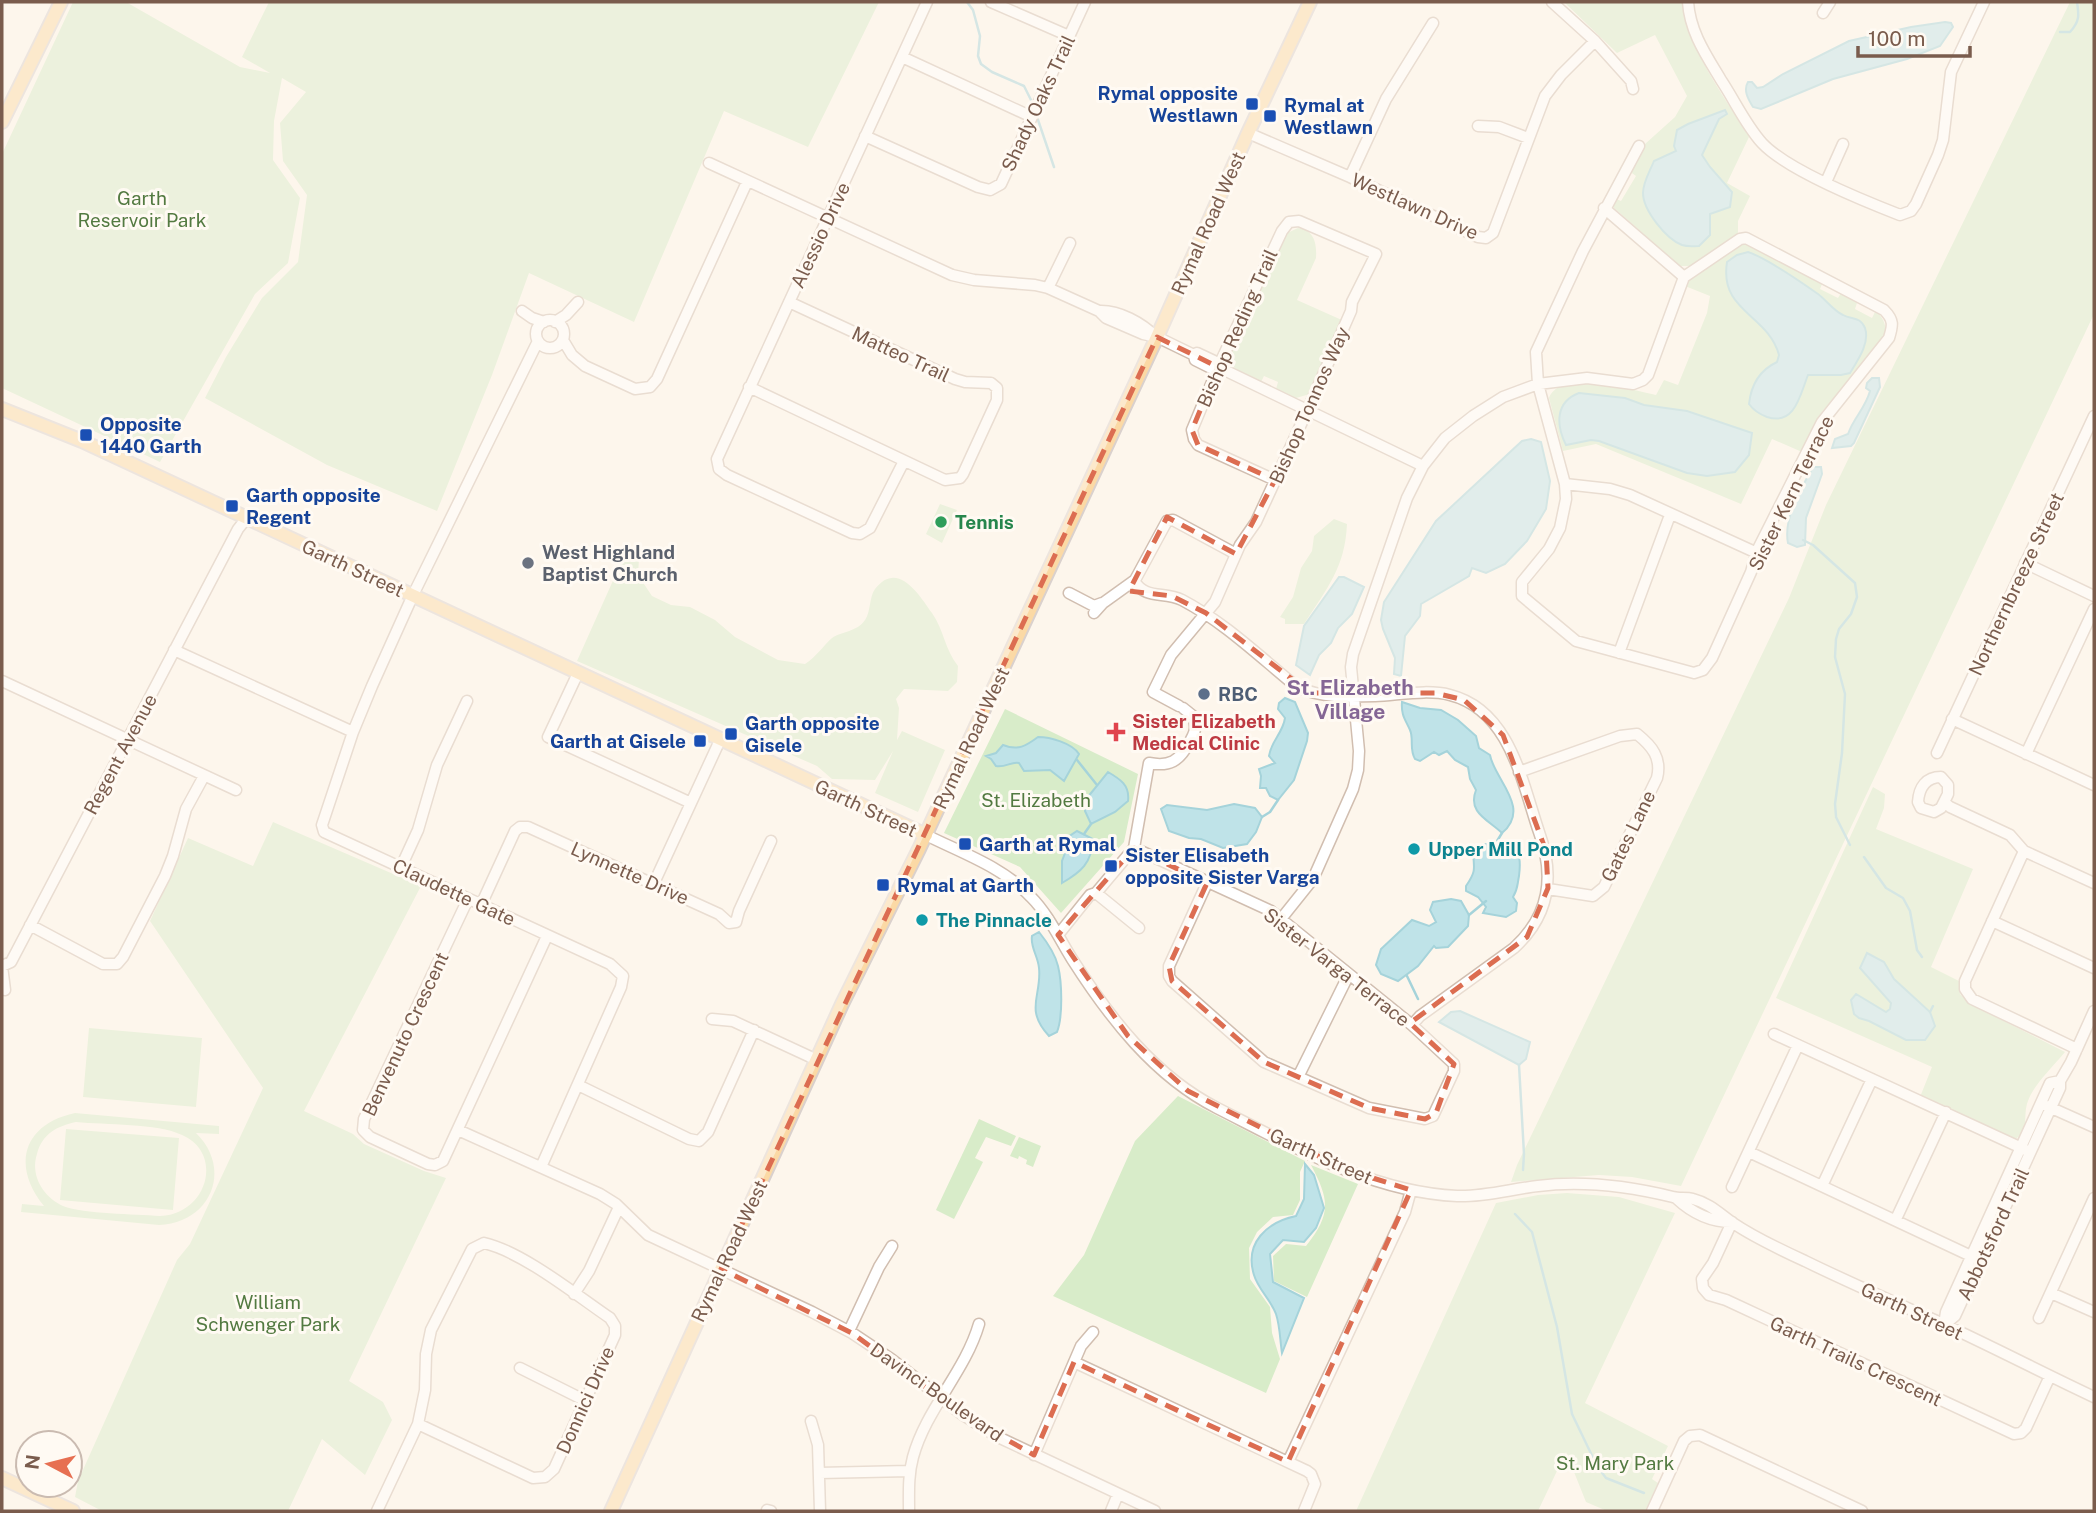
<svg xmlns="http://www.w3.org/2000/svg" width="2096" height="1513" font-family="'Public Sans',sans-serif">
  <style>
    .green { fill: #d8ecc9; fill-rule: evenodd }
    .water { fill: #bfe3e8; stroke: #a5d3da; stroke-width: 2 }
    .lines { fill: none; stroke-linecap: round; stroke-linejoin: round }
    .stream { stroke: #a5d3da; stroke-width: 2.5 }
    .minor-casing { stroke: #d1beb0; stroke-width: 13 }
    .major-casing { stroke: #dad1cd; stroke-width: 16 }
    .minor { stroke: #fff; stroke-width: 10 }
    .major { stroke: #fbd9a5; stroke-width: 12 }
    .marked { fill: none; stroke: #dc6d51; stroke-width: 5; stroke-dasharray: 14 9; stroke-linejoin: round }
    .transit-dot { fill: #1a4fb4; stroke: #fffaf3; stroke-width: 2.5 }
    .leisure-dot { fill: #2e9e5b; stroke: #fffaf3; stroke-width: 2.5 }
    .worship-dot { fill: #6b7280; stroke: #fffaf3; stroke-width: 2.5 }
    .service-dot { fill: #5c6f8a; stroke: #fffaf3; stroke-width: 2.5 }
    .health-dot { fill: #e0444e; stroke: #fffaf3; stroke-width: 2.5 }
    .culture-dot { fill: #0f9aa8; stroke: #fffaf3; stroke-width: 2.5 }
    .labels { text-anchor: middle; stroke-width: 6; stroke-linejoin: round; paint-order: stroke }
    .transit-label { font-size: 19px; font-weight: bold; fill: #164399; stroke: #fffaf3; text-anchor: start }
    .street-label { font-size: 19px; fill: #7a5c4d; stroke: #fffaf3 }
    .park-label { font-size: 19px; fill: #537a41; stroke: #fffaf3 }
    .leisure-label { font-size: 19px; font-weight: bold; fill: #27864d; stroke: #fffaf3; text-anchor: start }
    .worship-label { font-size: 19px; font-weight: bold; fill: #5b616d; stroke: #fffaf3; text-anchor: start }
    .service-label { font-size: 19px; font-weight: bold; fill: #4e5e75; stroke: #fffaf3; text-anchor: start }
    .health-label { font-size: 19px; font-weight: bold; fill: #be3a42; stroke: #fffaf3; text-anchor: start }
    .culture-label { font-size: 19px; font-weight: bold; fill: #0d838f; stroke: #fffaf3; text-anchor: start }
    .neighbourhood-label { font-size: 21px; font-weight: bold; fill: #846695; stroke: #fffaf3 }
  </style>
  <rect width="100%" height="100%" fill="#fdf6ec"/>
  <path class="green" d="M73 2H126L240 67 270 73 242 57 269 2H879L808 147 724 111 634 322 529 273 492 375 437 511 327 465 205 398 226 357 262 298 298 262 307 195 283 161 280 123 306 92 282 78 274 121 273 160 300 198 288 263 255 294 160 462 2 388V154Z
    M1564 2H1682C1689 51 1723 94 1749 137L1727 183 1750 196 1738 221V234L1694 266H1680L1613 207 1614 198 1621 201 1636 176 1629 171 1645 144 1675 117 1687 96 1655 35 1617 53Z
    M2070 2H2094V314L1681 1186 1632 1177 1599 1175 1511 1182 1517 1165 1789 598 1826 505Z
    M1298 228C1314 230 1317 243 1316 258L1297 300 1344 321 1310 394 1296 398 1276 389 1278 382 1264 376 1261 382C1248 375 1228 371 1229 354L1285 234Z
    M1746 243 1822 284 1820 289 1838 298 1841 293 1857 303 1855 309 1872 318 1876 310C1884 320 1887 325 1885 337L1821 413 1802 452 1772 439 1741 504 1596 444 1563 451 1549 398C1560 368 1632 390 1656 395L1664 380 1678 385 1707 313 1710 296 1685 286 1689 279 1737 244Z
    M940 504 957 510 942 543 926 534Z
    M1334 519 1347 524C1345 568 1327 588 1304 624H1285V619L1280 617 1293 597 1301 568 1312 551 1314 536Z
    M635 551 639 559 638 575 652 596 671 605 690 607 715 620 735 637 778 660 805 664C817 656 823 646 832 638 842 631 857 632 865 620 871 611 869 597 875 589 898 559 920 596 932 613 944 630 945 650 958 666L957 682 948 691 904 689 896 699 899 708 897 740 902 731 945 750 918 812 875 793 893 751 875 780 832 779 817 766 577 661 624 556Z
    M1005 709 1138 774 1124 842 1061 913 1020 867 944 833Z
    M1873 787 1885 794 1884 808 1876 829 1973 869 1931 967 1959 981 1960 994 1970 1004 2065 1052C2053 1067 2034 1084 2028 1101 2022 1116 2031 1132 2013 1140L1920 1097 1932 1067 1776 998Z
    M273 822 421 886 304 1111 353 1134 364 1144 424 1171 446 1178 349 1381 383 1402 392 1420 365 1475 322 1439 288 1511H102L75 1497 78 1481 177 1260 190 1244 263 1088 150 921 188 838 253 866Z
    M89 1028 202 1038 196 1107 83 1097Z
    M1178 1096 1305 1161 1300 1172V1200L1293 1215 1273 1217 1257 1232 1249 1248 1250 1279 1270 1307 1272 1333 1280 1359 1266 1393 1053 1296 1084 1255 1135 1141Z
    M75 1113 219 1126V1134L196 1133C233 1169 211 1223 159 1225L21 1212 22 1204 44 1206C11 1166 23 1124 75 1113ZM76 1122C105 1125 157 1123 182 1135 224 1153 208 1214 160 1216 135 1214 84 1214 63 1206 43 1197 30 1175 37 1154 42 1134 57 1126 76 1122Z
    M979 1119 1016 1136 1011 1146 986 1137 975 1158 983 1162 954 1219 936 1210Z
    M66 1129 179 1138 173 1210 60 1200Z
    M1019 1137 1041 1146 1033 1167 1026 1164 1027 1160 1019 1156 1018 1159 1010 1156Z
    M1311 1165 1358 1184 1307 1297 1274 1281 1273 1256 1286 1244 1306 1246C1331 1214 1330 1201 1311 1165Z
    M1567 1193 1619 1197 1675 1213 1585 1403 1668 1446 1652 1479 1658 1483 1645 1511H1607L1586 1502 1566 1452 1538 1511H1356L1496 1203 1538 1195Z"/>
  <path class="water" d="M1945 22 1951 23 1953 27 1940 46 1907 59 1833 79 1761 109 1753 107C1748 99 1743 90 1748 82H1752L1757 88 1763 87 1783 74 1849 41 1911 27Z
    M1725 110 1727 114 1719 119 1702 155 1710 167 1732 192 1730 207 1710 214V235L1699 246C1693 246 1688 247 1682 245 1666 239 1643 210 1643 193 1643 182 1650 171 1654 161L1676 151 1674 146 1677 130 1688 124Z
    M1748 252C1766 258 1801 282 1818 294 1826 300 1834 311 1843 315 1852 320 1860 316 1865 328 1870 343 1858 360 1850 373L1841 375H1808C1800 395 1795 426 1767 417 1759 414 1754 411 1749 404 1751 385 1760 370 1777 362L1779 355C1768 314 1719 312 1727 262L1737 255Z
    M1872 378H1879L1880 387 1854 443 1851 446 1832 448 1835 439 1848 434C1854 417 1865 409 1870 391L1866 388 1867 383Z
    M1579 393 1625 398 1644 405 1687 411 1752 433 1749 455 1735 472 1707 476 1687 473 1599 441 1591 440 1566 445C1556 425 1555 402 1579 393Z
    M1531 439 1541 442 1550 481 1546 509 1527 541 1505 564 1486 573 1472 568 1469 576 1421 604 1420 616 1405 636 1401 676 1394 674 1395 658 1383 629 1381 620 1384 602 1436 521 1522 441Z
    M1813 467H1821L1822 474 1806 518 1805 545 1797 547 1788 543C1783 518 1801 489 1813 467Z
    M1339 577H1344L1364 587 1352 614 1338 628 1331 643 1319 655 1310 675 1296 665 1304 626Z
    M1285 698 1295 702 1308 733 1307 741 1294 780 1278 800 1270 796 1266 788H1260L1261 776 1259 769 1275 763 1269 756C1271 741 1283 733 1285 718L1278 709 1279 703Z
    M1402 702 1420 708 1441 710 1458 720 1476 736 1479 748 1490 755C1494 779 1532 808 1502 833 1489 820 1467 813 1476 790L1470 779 1468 767 1455 760 1447 751 1439 755 1434 752 1420 761 1415 759C1409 749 1414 739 1410 730 1405 719 1401 715 1402 702Z
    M1038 737C1050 737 1072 743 1079 754L1064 781 1050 770 1024 771 1019 763C1012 761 1005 768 996 766L991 759 986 756 996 753 1003 745C1018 751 1026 746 1038 737Z
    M1108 772C1120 779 1130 785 1128 801L1115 812 1091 824 1085 811 1087 798Z
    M1234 804 1255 808 1262 817 1256 832 1247 844 1223 848 1201 839 1189 838 1169 831 1161 809 1167 805 1207 810Z
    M1077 831 1093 839C1092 863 1081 872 1062 883V861L1067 848 1065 843 1068 837Z
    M1506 843C1521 853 1521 860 1519 876 1517 886 1518 889 1513 897L1517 903 1516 911 1506 917 1483 913 1486 907 1478 897 1466 891V886C1475 873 1475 870 1473 854 1479 842 1493 843 1506 843Z
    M1451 899 1461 901 1469 915 1468 926 1448 947 1436 948 1434 946 1418 966 1398 981 1381 974 1376 965 1381 949 1412 920 1429 926 1436 922 1430 910 1433 902Z
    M1039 932C1047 942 1055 953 1058 966 1062 982 1063 1017 1057 1032L1049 1036C1024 1009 1042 996 1039 968 1038 956 1030 947 1032 936Z
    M1867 953 1884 962 1894 979 1930 1012 1935 1026 1925 1040H1906L1869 1021 1859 1018 1854 1014 1851 1000 1856 994 1886 1012 1890 1009 1891 1003 1860 968Z
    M1460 1011 1530 1042 1526 1059 1519 1065 1439 1022 1451 1012Z
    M1305 1164 1314 1175 1324 1208 1316 1228 1304 1242 1283 1240 1270 1254 1273 1282 1304 1298 1282 1353C1280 1340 1280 1326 1276 1314 1271 1300 1258 1289 1254 1275 1244 1243 1267 1222 1296 1216L1304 1199Z"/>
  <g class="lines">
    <path class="stream" d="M967 2 973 10 980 36 978 56 981 64 992 72 1024 86 1033 104
      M2060 32H2070C2080 21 2079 15 2077 2
      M1036 114 1054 167
      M1803 540 1813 545 1855 583 1857 597 1851 614 1839 629 1836 639 1835 657 1845 694 1842 753 1835 804 1836 816
      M1077 760 1097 785
      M1262 817 1270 812 1278 800
      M1836 817 1850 845
      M1084 834 1091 824
      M1494 846 1502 833
      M1864 857 1886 888 1903 898 1910 911 1917 950 1922 957
      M1469 915 1486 901
      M1407 976 1418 999
      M1930 1012 1933 1006
      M1519 1065 1524 1154 1523 1170
      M1515 1214 1532 1232 1557 1327 1572 1414 1597 1466 1606 1478 1644 1493"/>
    <defs>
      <path id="minor" d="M991 2 1069 36
        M1552 2 1595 41 1631 81 1633 89
        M1688 2C1690 32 1706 55 1721 80 1735 101 1745 124 1762 143 1787 170 1864 201 1900 215L1911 211 1916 204 1938 155 1943 140 1951 72 1984 2
        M1823 13 1830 2
        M902 57 1032 117
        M1478 126 1499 127 1528 138
        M1248 133 1350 177 1478 237 1486 238 1493 233 1545 96 1561 75 1595 41
        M865 136 978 187 990 190 1001 184 1085 2
        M1639 146 1583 251 1536 352 1538 384 1565 484 1566 499 1560 528 1549 549 1522 582V596L1576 641 1694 673 1703 670 1712 658 1751 572 1757 551 1822 422 1889 338C1893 325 1894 320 1884 310L1746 238 1740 239 1684 277
        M709 163 952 275 974 280 1035 285 1048 288 1099 311 1106 318 1143 334 1157 337 1194 355 1197 353 1214 361 1218 367 1423 466
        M1350 177 1386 99 1433 23
        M1826 182 1843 144
        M1604 208 1684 277
        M1048 288 1070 243
        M522 311 532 318 544 322
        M1099 311C1119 310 1142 323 1156 337
        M536 334a14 14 0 1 1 28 0a14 14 0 1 1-28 0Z
        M555 322 566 315 578 302
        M563 340 572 355 585 366 635 389 650 387 657 379 747 182
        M538 341 413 595 372 686 353 732 322 825 324 832 610 964 623 976 621 987 541 1167
        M1194 355 1195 360 1211 368 1218 367
        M749 387 945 480 960 478 963 474 997 400V388L991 383 965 382 955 379 789 302
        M904 461 870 528 860 534 852 533 727 475 719 469 717 459 927 2
        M1565 484 1610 489 1630 495 1757 553
        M2025 563 2094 596
        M1134 581C1146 600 1164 591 1182 600 1224 622 1260 657 1297 687 1322 698 1348 697 1375 696 1399 695 1427 689 1450 695 1510 710 1522 782 1539 832 1555 876 1550 915 1514 948L1420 1016 1412 1025
        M1069 593 1094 606 1102 603
        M1094 613 1103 603 1135 580 1167 521 1173 520 1236 554
        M174 650 353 732
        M1619 653 1670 515
        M578 673 548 737 691 803
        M2 681 236 790
        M1179 706 1153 692 1171 655 1215 602 1240 545 1256 522 1308 409 1351 311 1352 302 1376 254 1299 221 1289 222 1282 231 1220 363 1192 430 1194 439 1198 445 1275 480
        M1952 719 2094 785
        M1937 753 2094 416
        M2026 754 2094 609
        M1519 772 1620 736 1637 734C1652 746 1662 758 1657 778L1604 887 1593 896 1548 889
        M1944 802 1941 808 1934 812 1921 808 1918 802C1919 787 1926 777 1941 777L1948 785V794L1944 802 1950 807 2010 835 2024 851 2094 883
        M926 835C962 853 1003 867 1031 897 1048 914 1059 938 1072 959 1109 1017 1154 1076 1217 1108 1292 1146 1371 1192 1457 1196 1485 1197 1511 1189 1538 1186 1584 1180 1628 1186 1673 1197 1679 1199 1686 1197 1693 1199 1709 1203 1720 1214 1733 1223 1755 1238 1781 1250 1805 1261 1850 1283 1896 1303 1941 1323 1993 1347 2043 1373 2094 1397
        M1134 848 1271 911 1412 1025 1454 1064V1071L1433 1116 1425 1119 1369 1108 1264 1062 1172 981 1169 976V966L1207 883
        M2024 851 1965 981V989L1972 999 2077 1049
        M401 867 418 830 437 765 467 701
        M654 883 721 738
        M1096 893 1139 928
        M468 899 364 1119 363 1130 370 1137 428 1164 435 1165 443 1161 547 936
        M481 905 515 831 520 827H528L719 914 729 923 736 922 739 911 771 841
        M1281 919 1313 879 1353 789 1358 770 1359 751 1351 667 1353 654 1407 498 1423 466 1445 438 1473 416 1503 397 1538 384 1587 378 1633 384 1643 380 1648 375 1684 277
        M1992 921 2094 968
        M30 925 103 964H117L123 957 165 876 173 856 186 809 204 776
        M1058 935 1090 895 1096 893 1134 848 1149 763C1170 767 1179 761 1189 743 1195 733 1197 728 1193 716L1183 708
        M2 966 11 962 238 529 246 519
        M2 966 5 990
        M712 1019 733 1021 817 1060
        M1774 1034 2026 1150
        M1298 1077 1349 974
        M2060 1081V1088L1955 1316 1944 1325 1946 1312 2050 1083Z
        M2060 1081 2071 1062 2094 1011
        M578 1085 689 1139 699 1141 708 1132 754 1030
        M2047 1106 2094 1127
        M458 1130 600 1194 616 1204 648 1235 812 1312 852 1333 891 1359 963 1415 998 1437 1155 1511
        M1749 1152 1971 1256
        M1822 1186 1872 1079
        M1732 1187 1798 1045
        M1676 1198C1692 1213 1710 1222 1732 1222
        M1896 1219 1946 1112
        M1732 1222 1713 1263 1702 1279 1703 1288 1709 1295 1726 1300 2014 1434 2021 1433 2026 1428 2050 1376
        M2051 1293 2094 1312
        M574 1294 589 1271 619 1207
        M2039 1318 2094 1198
        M849 1331 879 1267 892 1246
        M1074 1362 1307 1471 1311 1474 1315 1484 1304 1511
        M520 1368 584 1400
        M811 1421 818 1445 820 1511
        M1034 1455 1081 1346 1093 1332
        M1288 1462 1405 1212 1411 1190
        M819 1473 909 1471
        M767 1510 771 1511
        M377 1511 418 1424 425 1390 426 1354 431 1330 472 1249 484 1243C523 1252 576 1295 610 1318L615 1326V1335L554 1469 545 1477 533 1478 418 1424
        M909 1511C909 1493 908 1475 913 1457 926 1409 965 1372 979 1324
        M1111 1511 1118 1494
        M1652 1511 1684 1441 1690 1436 1700 1435 1862 1511"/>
      <path id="major" d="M2 122 61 2
        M2 409 82 441 926 835
        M2 1478 73 1511
        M611 1511 842 1004 919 849 1157 337 1248 133 1310 2"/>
    </defs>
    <use href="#minor" class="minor-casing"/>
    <use href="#major" class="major-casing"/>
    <use href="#minor" class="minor"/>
    <use href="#major" class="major"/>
  </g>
  <path d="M0 0H2096V1513H0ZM1157 337 1218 367 1192 430 1198 445 1275 480 1236 554 1167 517 1129 591 1172 596 1206 613 1310 693H1435L1464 700 1503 735 1546 851 1548 888 1527 937 1410 1023 1454 1064 1436 1113 1425 1119 1369 1108 1264 1062 1172 981 1169 966 1207 883 1134 848 1058 935 1128 1036 1188 1091 1344 1169 1411 1190 1288 1462 1074 1362 1034 1455 963 1415 852 1333 721 1269Z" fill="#fdf6ec" fill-opacity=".55" fill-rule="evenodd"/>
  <path class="marked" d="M1157 337 1218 367 1192 430 1198 445 1275 480 1236 554 1167 517 1129 591 1172 596 1206 613 1310 693H1435L1464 700 1503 735 1546 851 1548 888 1527 937 1410 1023 1454 1064 1436 1113 1425 1119 1369 1108 1264 1062 1172 981 1169 966 1207 883 1134 848 1058 935 1128 1036 1188 1091 1344 1169 1411 1190 1288 1462 1074 1362 1034 1455 963 1415 852 1333 721 1269Z"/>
  <g class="transit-dot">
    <rect x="1245" y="97" width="14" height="14" rx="3.5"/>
    <rect x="1263" y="109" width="14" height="14" rx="3.5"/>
    <rect x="79" y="428" width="14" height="14" rx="3.5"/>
    <rect x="225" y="499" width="14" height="14" rx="3.5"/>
    <rect x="724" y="727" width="14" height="14" rx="3.5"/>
    <rect x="693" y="734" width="14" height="14" rx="3.5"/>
    <rect x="958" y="837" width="14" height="14" rx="3.5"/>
    <rect x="1104" y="859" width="14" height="14" rx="3.5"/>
    <rect x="876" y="878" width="14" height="14" rx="3.5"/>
  </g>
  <circle class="leisure-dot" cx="941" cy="522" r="7"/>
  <circle class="worship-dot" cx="528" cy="563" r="7"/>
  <circle class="service-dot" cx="1204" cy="694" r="7"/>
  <path class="health-dot" d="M1112.5 721.5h7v7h7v7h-7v7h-7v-7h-7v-7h7z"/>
  <g class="culture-dot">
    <circle cx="1414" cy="849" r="7"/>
    <circle cx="922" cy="920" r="7"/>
  </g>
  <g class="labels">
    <g class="transit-label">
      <text x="1238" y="100" text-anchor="end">Rymal opposite<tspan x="1238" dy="22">Westlawn</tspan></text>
      <text x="1284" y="112">Rymal at<tspan x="1284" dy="22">Westlawn</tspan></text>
      <text x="100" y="431">Opposite<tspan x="100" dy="22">1440 Garth</tspan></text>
      <text x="246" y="502">Garth opposite<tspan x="246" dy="22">Regent</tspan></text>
      <text x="745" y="730">Garth opposite<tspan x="745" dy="22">Gisele</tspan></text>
      <text x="686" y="748" text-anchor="end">Garth at Gisele</text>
      <text x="979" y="851">Garth at Rymal</text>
      <text x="1125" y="862">Sister Elisabeth<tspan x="1125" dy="22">opposite Sister Varga</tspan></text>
      <text x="897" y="892">Rymal at Garth</text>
    </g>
    <g class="street-label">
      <text transform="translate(1038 103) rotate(-65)" y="7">Shady Oaks Trail</text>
      <text transform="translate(1415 206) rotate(24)" y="7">Westlawn Drive</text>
      <text transform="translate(1208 223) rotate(-66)" y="7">Rymal Road West</text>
      <text transform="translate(820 235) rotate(-65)" y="7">Alessio Drive</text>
      <text transform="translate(1237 328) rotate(-66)" y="7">Bishop Reding Trail</text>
      <text transform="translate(901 354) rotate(25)" y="7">Matteo Trail</text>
      <text transform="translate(1309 405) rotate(-66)" y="7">Bishop Tonnos Way</text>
      <text transform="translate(1791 493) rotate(-64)" y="7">Sister Kern Terrace</text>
      <text transform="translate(353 568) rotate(25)" y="7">Garth Street</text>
      <text transform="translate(2016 584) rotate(-65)" y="7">Northernbreeze Street</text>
      <text transform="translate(971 738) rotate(-65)" y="7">Rymal Road West</text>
      <text transform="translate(120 754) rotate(-62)" y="7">Regent Avenue</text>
      <text transform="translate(866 808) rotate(25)" y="7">Garth Street</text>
      <text transform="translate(1628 836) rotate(-64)" y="7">Gates Lane</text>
      <text transform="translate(630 873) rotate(24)" y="7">Lynnette Drive</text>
      <text transform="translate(454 892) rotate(25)" y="7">Claudette Gate</text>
      <text transform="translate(1337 967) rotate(38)" y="7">Sister Varga Terrace</text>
      <text transform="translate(405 1034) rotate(-65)" y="7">Benvenuto Crescent</text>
      <text transform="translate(1321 1156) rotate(24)" y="7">Garth Street</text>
      <text transform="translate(1993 1234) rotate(-65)" y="7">Abbotsford Trail</text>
      <text transform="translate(729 1251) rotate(-65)" y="7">Rymal Road West</text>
      <text transform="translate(1912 1311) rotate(25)" y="7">Garth Street</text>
      <text transform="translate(1856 1361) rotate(25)" y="7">Garth Trails Crescent</text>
      <text transform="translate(937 1392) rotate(35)" y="7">Davinci Boulevard</text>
      <text transform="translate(585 1400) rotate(-66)" y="7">Donnici Drive</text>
    </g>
    <g class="park-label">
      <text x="142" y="205">Garth<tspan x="142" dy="22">Reservoir Park</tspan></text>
      <text x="1036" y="807">St. Elizabeth</text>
      <text x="268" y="1309">William<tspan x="268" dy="22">Schwenger Park</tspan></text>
      <text x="1615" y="1470">St. Mary Park</text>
    </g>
    <g class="leisure-label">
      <text x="955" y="529">Tennis</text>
    </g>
    <g class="worship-label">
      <text x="542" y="559">West Highland<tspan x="542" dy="22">Baptist Church</tspan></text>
    </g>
    <g class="service-label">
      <text x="1218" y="701">RBC</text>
    </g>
    <g class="health-label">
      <text x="1132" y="728">Sister Elizabeth<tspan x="1132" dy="22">Medical Clinic</tspan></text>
    </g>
    <g class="culture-label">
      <text x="1428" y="856">Upper Mill Pond</text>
      <text x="936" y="927">The Pinnacle</text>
    </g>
    <g class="neighbourhood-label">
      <text x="1350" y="695">St. Elizabeth<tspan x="1350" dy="24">Village</tspan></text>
    </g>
  </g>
  <rect width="2096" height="1513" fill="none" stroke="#7a5c4d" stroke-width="7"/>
  <g transform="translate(49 1464) rotate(277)"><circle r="33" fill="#fffaf3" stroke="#cabbb1" stroke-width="2"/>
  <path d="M0-5L12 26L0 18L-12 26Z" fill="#e76f51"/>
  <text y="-10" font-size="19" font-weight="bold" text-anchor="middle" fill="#7a5c4d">N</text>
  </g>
  <path d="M1858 46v10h112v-10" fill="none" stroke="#7a5c4d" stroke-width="3.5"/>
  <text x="1868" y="46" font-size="21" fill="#7a5c4d" stroke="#fffaf3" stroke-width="5" paint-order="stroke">100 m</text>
</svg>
